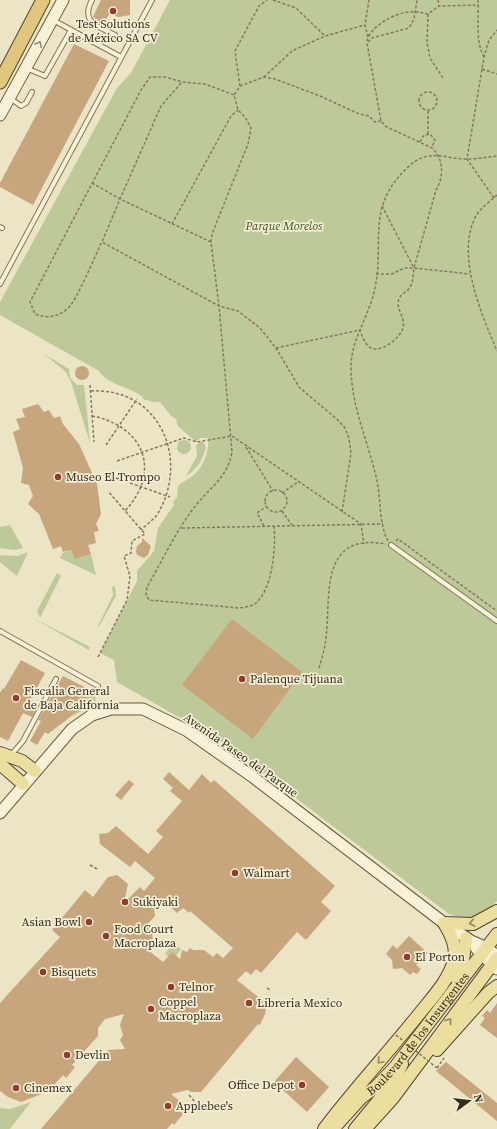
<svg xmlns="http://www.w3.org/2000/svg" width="497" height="1129" font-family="'Source Serif 4',serif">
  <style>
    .green { fill: #bec999 }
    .building { fill: #c7a57d; fill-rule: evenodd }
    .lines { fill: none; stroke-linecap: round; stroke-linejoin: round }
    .service-casing { stroke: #85775c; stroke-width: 6 }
    .secondary-casing { stroke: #67583f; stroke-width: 13 }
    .primary-casing { stroke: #534530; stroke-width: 14 }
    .trunk-casing { stroke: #534530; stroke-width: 15 }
    .path { stroke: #85775c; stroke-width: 1.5; stroke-dasharray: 3 2; stroke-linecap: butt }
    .service { stroke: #f7f1d8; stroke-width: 4 }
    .secondary { stroke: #f7f1d8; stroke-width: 11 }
    .primary { stroke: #ecde9f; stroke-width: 12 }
    .trunk { stroke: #e1c67d; stroke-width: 13 }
    .path-bridge { stroke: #85775c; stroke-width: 1.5; stroke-dasharray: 3 2; stroke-linecap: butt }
    .oneway { stroke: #968f7c }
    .oneway2 { stroke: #91865f }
    .poi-dot { fill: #913b30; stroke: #f3eed4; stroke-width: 1.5 }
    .labels { text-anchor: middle; stroke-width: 3.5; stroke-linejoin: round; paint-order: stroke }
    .poi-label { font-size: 12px; fill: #362d1f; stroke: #f3eed4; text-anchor: start }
    .park-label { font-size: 12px; font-style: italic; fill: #425127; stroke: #f3eed4 }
    .street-label { font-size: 12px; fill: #362d1f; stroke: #f3eed4 }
  </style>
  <rect width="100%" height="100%" fill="#ebe5c5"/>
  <path class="green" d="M170 0H497V901C482 917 471 922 449 914L219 740 117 682 114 660 100 653 137 581V571L154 551 158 528 174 505 173 502 177 497 178 486C183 481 191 478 196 473 204 465 210 449 208 438H200L196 442 178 426 176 419 171 416 160 402H153L143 399V397C130 387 106 384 99 371L0 315V302L117 88 131 73Z
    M44 354 69 369 70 378 77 385H84L90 443 71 382 66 372Z
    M177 447a7 7 0 1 1 14 0a7 7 0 1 1-14 0Z
    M203 441 206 447C203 459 197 470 186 476L197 456 196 445Z
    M10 525 23 548 14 550 0 548V527Z
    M71 550 75 559 91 554 96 575 60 558 63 553Z
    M28 552 17 576 0 562V555L18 556Z
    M57 573 61 576 40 618 37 611Z
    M115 586 116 596 99 627 98 626 113 595 112 587Z
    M31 617 90 647 89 650Z
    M92 691 95 694 96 702 72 717 83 706Z
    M175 940 177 941 175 944 181 949 169 966 170 958 165 954Z
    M31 1102 10 1129H0V1108L10 1109Z"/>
  <path class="building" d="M101 0H130V15L118 17 110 13 102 25 93 17Z
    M74 44 109 61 33 205 0 187V183Z
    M75 373a7 7 0 1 1 14 0a7 7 0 1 1-14 0Z
    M38 404 44 412 49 410 54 418 60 416 63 424 79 444 97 484 101 514 96 524 99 531 94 532 96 543 88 545 91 554 75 559 71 550 63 552 61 546 53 549 39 514 28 504 33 496 29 485 21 483 23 468 13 432 20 429 16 419 25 417 22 409Z
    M142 538 151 546 148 555 144 558 137 555 136 551 137 546 142 542Z
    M232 619 302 672 253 739 182 685Z
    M21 660 45 673 29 702 37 707 32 717 23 713 8 741 0 737V693L3 688 4 689Z
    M63 676 92 691 78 711 48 734 45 732 37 745 30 741 41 721 38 720Z
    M169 772 189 790 202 774 211 783 214 780 335 886 321 902 331 911 306 940 297 932 261 973 256 969 251 975 246 971 237 980 267 1004 265 1014 260 1025 258 1024 201 1092H191L188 1090 171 1094 182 1103 183 1114 174 1125 172 1123 167 1129H41L108 1050 125 1049 120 1040 123 1035 120 1025 124 1014 105 1019 98 1028V1036L72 1065 75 1067 66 1078 63 1075 55 1084 56 1086 54 1089 21 1102 8 1097 0 1091V1003L60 937 52 930 85 890 93 897 108 877 117 875 128 884 124 903 140 887 144 891 155 878 135 861 130 867 100 844 99 834 108 833 116 826 148 854 163 837 156 831 182 801 170 791 173 788 163 779ZM163 900 177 913 183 908 189 913 190 911 233 948 223 958 217 953 213 957 204 950H193L190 948 187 952 182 950 180 959 172 952 163 962 149 951 153 946 152 931 146 926 155 916 154 909Z
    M129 780 134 784 121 800 115 795Z
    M409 936 428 953 416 965 421 969 417 974 413 972 410 975 402 968 393 969 392 960 386 954 393 945 397 949Z
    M497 1003V1038L480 1025 485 1018 482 1016 487 1010 490 1013Z
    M296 1057 329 1087 307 1112 274 1082Z
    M446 1062 497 1103V1121L436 1071Z"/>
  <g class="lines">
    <defs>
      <path id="service" d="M92 0C80 23 98 26 115 35
        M53 20 121 57
        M26 68 45 76 71 30
        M10 98 21 106 26 103 32 92
        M0 227 2 228
        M0 284 152 0
        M391 545 497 621
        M0 631 98 686
        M12 754 23 741 56 679"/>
      <path id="secondary" d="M0 115 63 0
        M0 813 72 729 92 715 111 709H143L186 730 253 777 444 923 471 941 487 948 497 956
        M476 948 497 969"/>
      <g id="primary">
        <path d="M0 753 22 761 35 771"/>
        <path d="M0 764 23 784"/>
        <path d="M444 923 473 924 497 911"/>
        <path d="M455 977 463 961 466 938"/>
        <path d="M437 1050 488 993 497 986"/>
        <path d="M324 1129C354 1089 388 1053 419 1014 432 998 449 980 454 960 457 946 451 935 444 923"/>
        <path id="s1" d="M333 1129 362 1097 376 1087 395 1067 497 934"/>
        <path d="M355 1129 393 1083 402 1064"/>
        <path d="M365 1129 393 1098 497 958"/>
      </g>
      <path id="trunk" d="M0 82 43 0"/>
    </defs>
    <use href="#service" class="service-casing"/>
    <use href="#secondary" class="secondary-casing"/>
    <use href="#primary" class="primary-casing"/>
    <use href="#trunk" class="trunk-casing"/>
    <path class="path" d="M273 0 296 8 325 36
      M438 0 439 6
      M478 0C479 18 475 41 484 57
      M428 14 427 42 430 58 443 78
      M368 37 365 25 369 0
      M367 41C370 26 395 13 409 12 416 11 422 13 428 14L439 6 479 5
      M482 69 497 74
      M264 77 292 51 325 36 365 25
      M240 86 235 51 259 6 267 0
      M419 101a9 9 0 1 1 18 0a9 9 0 1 1-18 0Z
      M428 134V110
      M420 142 424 135 430 134 435 140 432 147
      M92 183 120 199 102 242 219 306 238 311 260 328 276 348 299 387 339 421 345 428 349 438 351 453 342 512
      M497 195C489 202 478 210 474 220 457 259 482 315 497 351
      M494 198 467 159 484 57 489 40 497 30
      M382 206 414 268
      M172 224 231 116 238 110
      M211 242 120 199 161 106 182 82 205 84 234 95
      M101 243C96 255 76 301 69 307 59 317 48 319 35 314L30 302 141 90 150 77H165L182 82
      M376 274H392L404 268H414L470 274
      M276 348 360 330C362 336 365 345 371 348 382 353 400 338 403 328 406 318 395 308 399 299 402 292 409 292 411 285 414 279 413 271 415 264 422 240 429 215 436 190 444 177 444 159 432 148L385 126 381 121 367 43 372 38 409 28 414 19 417 0
      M90 385 94 442
      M91 391C159 387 191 459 157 515 153 520 146 525 141 530
      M92 416C144 426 162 471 125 511
      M106 445 137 399
      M246 447 273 491
      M117 461 184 438 197 442 232 436 361 524 364 544
      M116 478 170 497
      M265 501a11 11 0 1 1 22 0a11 11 0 1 1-22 0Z
      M282 493 298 482
      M282 511 292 525
      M264 526 257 513 267 506
      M274 526C276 546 273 588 256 603 251 607 245 607 239 608L149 600 146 595 147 587C162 561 175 533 193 509 208 488 227 480 232 452L219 306 211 242 212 234 248 144 251 128 245 117 238 110 234 95 240 86 264 77 275 79 320 96 359 114 369 116 375 122 381 121
      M182 528 383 524
      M388 541C379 524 381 500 377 481 369 443 351 407 351 367 351 340 368 318 374 292 386 244 364 209 407 168 429 147 443 159 467 159 477 159 487 157 497 156
      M396 541 398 539 497 611
      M98 657 127 600 130 576 124 556 131 553 132 541 145 534 108 491
      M319 668C322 658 325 648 326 638 331 595 319 532 386 544
      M90 865 97 869
      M267 988 270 990
      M437 1068 444 1058
      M189 1095 196 1103"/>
    <use href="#service" class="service"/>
    <use href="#secondary" class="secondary"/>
    <use href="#primary" class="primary"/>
    <use href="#trunk" class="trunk"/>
    <path class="path-bridge" d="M396 1035 437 1068"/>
  </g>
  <defs><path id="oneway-chevron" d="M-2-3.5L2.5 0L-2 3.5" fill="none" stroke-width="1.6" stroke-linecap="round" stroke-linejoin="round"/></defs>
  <use class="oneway" href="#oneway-chevron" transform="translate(39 44) rotate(-61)"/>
  <g class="oneway2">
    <use href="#oneway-chevron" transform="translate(472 923) rotate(169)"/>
    <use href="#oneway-chevron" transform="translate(449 1021) rotate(-53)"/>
    <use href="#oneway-chevron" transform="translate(380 1061) rotate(133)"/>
  </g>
  <g class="poi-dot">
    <circle cx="113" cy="11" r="4"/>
    <circle cx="58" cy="477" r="4"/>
    <circle cx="242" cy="679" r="4"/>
    <circle cx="16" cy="698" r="4"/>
    <circle cx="235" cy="873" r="4"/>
    <circle cx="125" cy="902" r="4"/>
    <circle cx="89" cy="922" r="4"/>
    <circle cx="106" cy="936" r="4"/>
    <circle cx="407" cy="957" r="4"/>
    <circle cx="43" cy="972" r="4"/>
    <circle cx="171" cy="987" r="4"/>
    <circle cx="249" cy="1003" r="4"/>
    <circle cx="151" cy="1009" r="4"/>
    <circle cx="67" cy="1055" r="4"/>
    <circle cx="302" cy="1085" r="4"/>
    <circle cx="16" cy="1088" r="4"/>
    <circle cx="168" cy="1106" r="4"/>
  </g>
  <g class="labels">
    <g class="poi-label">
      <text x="113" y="28" text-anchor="middle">Test Solutions<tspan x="113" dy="14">de México SA CV</tspan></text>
      <text x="66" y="481">Museo El Trompo</text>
      <text x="250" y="683">Palenque Tijuana</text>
      <text x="24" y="695">Fiscalia General<tspan x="24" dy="14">de Baja California</tspan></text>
      <text x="243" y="877">Walmart</text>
      <text x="133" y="906">Sukiyaki</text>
      <text x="81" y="926" text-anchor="end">Asian Bowl</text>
      <text x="114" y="933">Food Court<tspan x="114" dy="14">Macroplaza</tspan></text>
      <text x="415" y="961">El Porton</text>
      <text x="51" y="976">Bisquets</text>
      <text x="179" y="991">Telnor</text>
      <text x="159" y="1006">Coppel<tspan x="159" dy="14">Macroplaza</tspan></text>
      <text x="257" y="1007">Libreria Mexico</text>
      <text x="75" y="1059">Devlin</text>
      <text x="294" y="1089" text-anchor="end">Office Depot</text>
      <text x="24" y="1092">Cinemex</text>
      <text x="176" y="1110">Applebee's</text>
    </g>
    <g class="park-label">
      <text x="284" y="230">Parque Morelos</text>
    </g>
    <g class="street-label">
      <text transform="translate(241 755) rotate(35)" y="4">Avenida Paseo del Parque</text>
      <text dy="4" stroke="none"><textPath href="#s1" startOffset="128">Boulevard de los Insurgentes</textPath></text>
    </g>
  </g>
  <g transform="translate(469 1101) rotate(75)" stroke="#f3eed4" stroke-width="3" paint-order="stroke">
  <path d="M0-3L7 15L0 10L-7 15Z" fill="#362d1f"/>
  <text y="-6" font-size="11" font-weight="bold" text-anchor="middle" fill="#362d1f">N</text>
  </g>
</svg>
